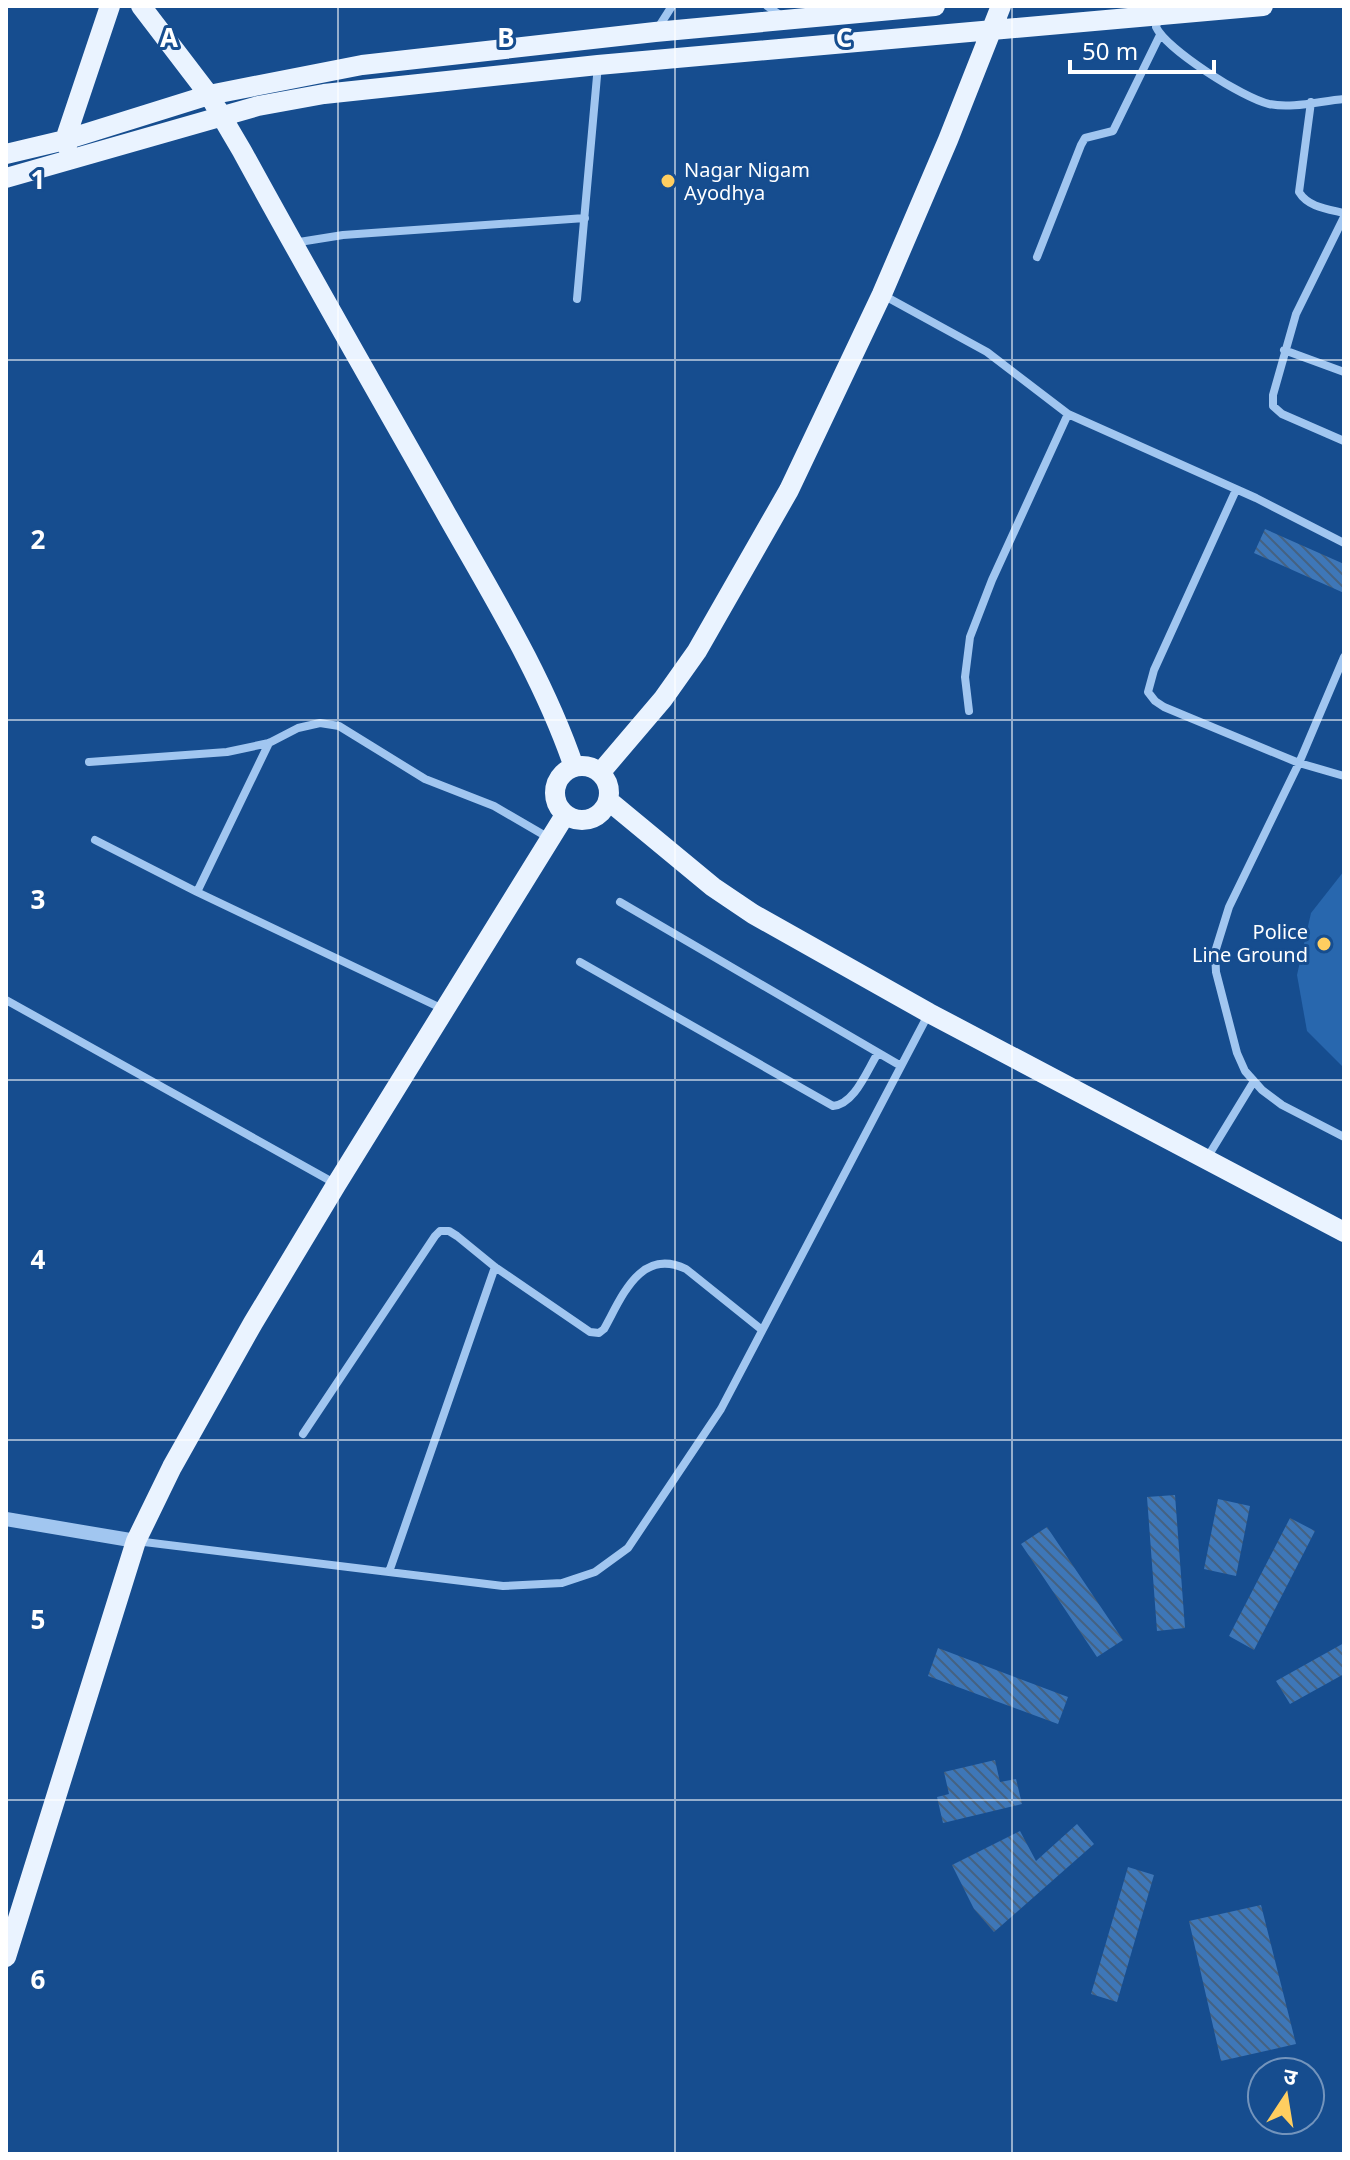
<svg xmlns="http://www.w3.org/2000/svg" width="1350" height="2160" font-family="'Noto Sans','Noto Sans Devanagari',sans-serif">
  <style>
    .green { fill: #2867ae }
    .building { fill: url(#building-back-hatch) }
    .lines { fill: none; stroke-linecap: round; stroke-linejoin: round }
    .minor { stroke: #a1c6f0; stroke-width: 8 }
    .tertiary { stroke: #a1c6f0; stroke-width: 14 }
    .primary { stroke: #eaf3ff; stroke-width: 20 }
    .grid { fill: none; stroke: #fff; stroke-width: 2; stroke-opacity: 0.55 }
    .poi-dot { fill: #ffce60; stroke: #164d8f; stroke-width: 3 }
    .labels { text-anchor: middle; stroke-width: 6; stroke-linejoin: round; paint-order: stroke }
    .poi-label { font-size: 20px; fill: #fff; stroke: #164d8f; text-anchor: start }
    .grid-label { font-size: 26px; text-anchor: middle; font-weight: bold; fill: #fff; stroke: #164d8f; stroke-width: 6; stroke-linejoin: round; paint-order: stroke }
  </style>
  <defs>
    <pattern id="building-back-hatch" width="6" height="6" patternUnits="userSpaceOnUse" patternTransform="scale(2)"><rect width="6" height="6" fill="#3e77b8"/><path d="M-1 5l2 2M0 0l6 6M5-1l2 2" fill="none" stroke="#456282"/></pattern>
  </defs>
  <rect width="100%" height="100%" fill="#164d8f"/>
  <path class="green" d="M1344 871V1068L1307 1031 1297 975 1311 913Z"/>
  <path class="building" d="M1265 529 1344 564V593L1254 553Z
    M1175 1495 1185 1628 1157 1631 1147 1497Z
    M1218 1499 1250 1506 1236 1576 1204 1569Z
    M1290 1518 1315 1531 1254 1650 1229 1636Z
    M1047 1527 1123 1640 1097 1657 1021 1544Z
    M1344 1643V1674L1290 1704 1276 1681Z
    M938 1648 1068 1697 1058 1724 928 1676Z
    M995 1760 1000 1782 1016 1779 1022 1804 943 1823 937 1797 949 1794 944 1772Z
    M1077 1824 1094 1844 994 1932 974 1909 952 1865 1020 1831 1036 1861Z
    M1128 1867 1154 1875 1117 2002 1091 1994Z
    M1261 1905 1296 2044 1221 2061 1189 1921Z"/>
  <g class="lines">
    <path class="minor" d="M767 6 783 17
      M1159 16 1156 27C1167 50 1243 98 1269 104 1292 109 1320 101 1344 99
      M658 28 672 6
      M1311 102 1299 192C1308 207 1327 209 1344 213
      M1344 217 1296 314 1273 395V406L1282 414 1344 441
      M293 243 343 235 585 218
      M1037 257 1081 145 1085 138 1113 131 1160 35
      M883 295 987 352 1068 414 1256 498 1344 543
      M577 299 598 65
      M1284 350 1344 372
      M1236 490 1154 670 1148 692 1155 701 1164 707 1299 763 1344 776
      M1344 657 1299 763 1229 907 1215 952 1216 972 1237 1053 1245 1071 1262 1090 1282 1105 1344 1137
      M969 711 965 677 970 637 992 580 1068 414
      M89 762 227 752 269 743 298 728 320 723 339 726 425 779 494 806 549 838
      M95 840 197 892 443 1009
      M197 892 269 743
      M620 902 901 1066
      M580 962 833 1106C855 1104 867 1070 878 1053
      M6 1000 336 1184
      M1207 1158 1254 1081
      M303 1434 435 1236 440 1231H449L457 1236 495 1267 590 1332 599 1333 604 1329C622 1297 640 1247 686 1269L762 1330
      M136 1541 503 1586 562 1583 595 1572 628 1548 721 1409 929 1013
      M389 1572 495 1267"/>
    <path class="tertiary" d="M6 1519 136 1541"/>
    <path class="primary" d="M141 6 209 95 242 151C309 274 379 395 448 517 494 598 544 679 574 767
      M67 146 65 140 110 6
      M6 154 65 140 209 95 362 65 655 32 935 6
      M6 178 258 106 324 94 598 65 1263 6
      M555 793a27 27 0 1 1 54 0a27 27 0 1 1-54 0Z
      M600 773 663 699 697 651 789 490 882 294 948 140 1001 6
      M609 801 713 887 753 914 929 1013 1344 1232
      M6 1957 136 1541 172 1467 253 1323 336 1185 565 815"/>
  </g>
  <path class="grid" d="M338 6V2154M675 6V2154M1012 6V2154M6 360H1344M6 720H1344M6 1080H1344M6 1440H1344M6 1800H1344"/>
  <g class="poi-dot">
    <circle cx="668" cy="181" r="8"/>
    <circle cx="1324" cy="944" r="8"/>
  </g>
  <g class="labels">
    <g class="poi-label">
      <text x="684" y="177">Nagar Nigam<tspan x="684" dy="23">Ayodhya</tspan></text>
      <text x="1308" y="939" text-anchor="end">Police<tspan x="1308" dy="23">Line Ground</tspan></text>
    </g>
  </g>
  <g class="grid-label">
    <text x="169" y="47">A</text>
    <text x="506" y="47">B</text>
    <text x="844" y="47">C</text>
    <text x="38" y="189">1</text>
    <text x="38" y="549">2</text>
    <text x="38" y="909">3</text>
    <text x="38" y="1269">4</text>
    <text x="38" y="1629">5</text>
    <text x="38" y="1989">6</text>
  </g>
  <rect width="1350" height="2160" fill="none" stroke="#ffffff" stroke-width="16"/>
  <g transform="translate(1286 2096) rotate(12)"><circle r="38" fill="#164d8f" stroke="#7394bc" stroke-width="2"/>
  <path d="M0-6L14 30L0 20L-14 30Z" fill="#ffce60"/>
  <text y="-12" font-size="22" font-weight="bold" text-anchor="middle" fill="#ffffff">उ</text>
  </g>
  <path d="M1070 60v12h144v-12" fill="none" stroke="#ffffff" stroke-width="4"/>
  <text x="1082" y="60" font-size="24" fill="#ffffff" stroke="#164d8f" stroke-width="6" paint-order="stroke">50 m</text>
</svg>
